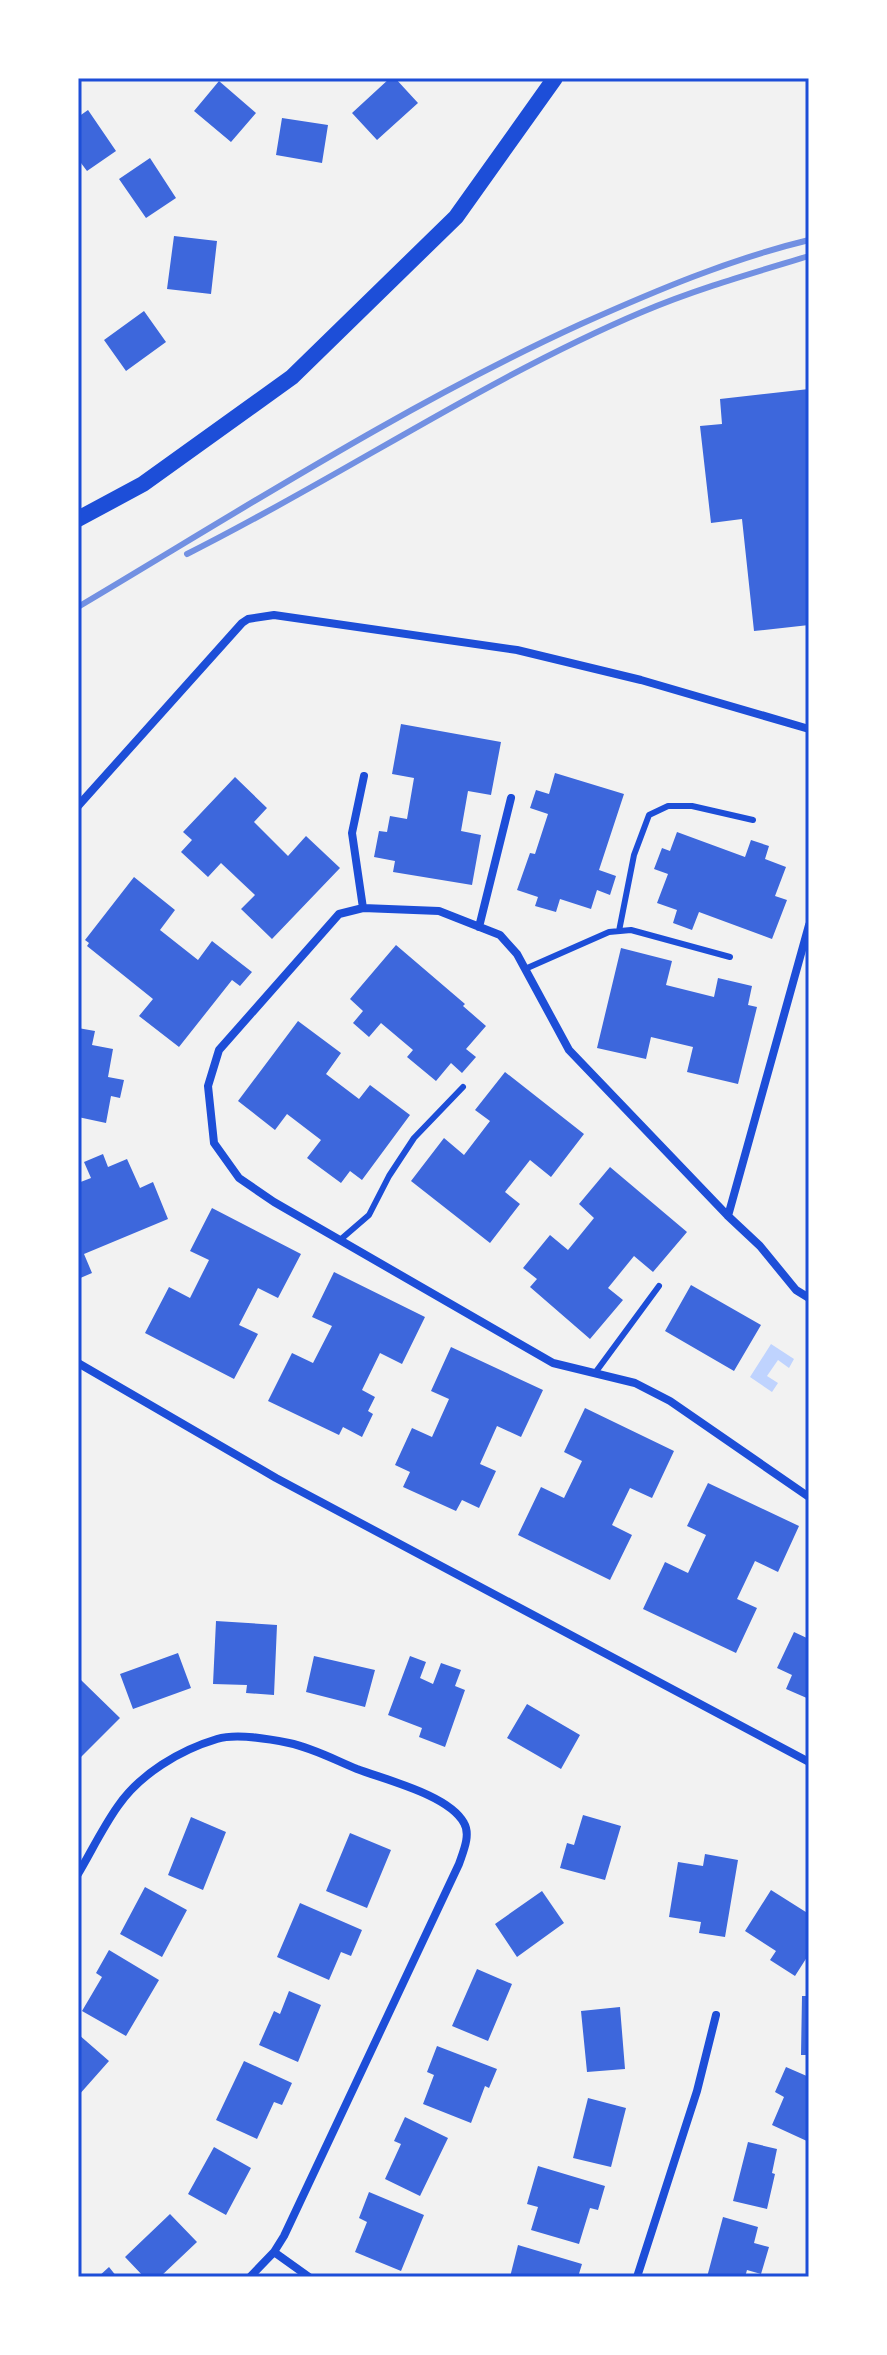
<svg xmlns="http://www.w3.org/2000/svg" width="887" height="2355" font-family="'Space Grotesk',sans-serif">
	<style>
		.water { fill: #bfd3fe }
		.building { fill: #3d67dc }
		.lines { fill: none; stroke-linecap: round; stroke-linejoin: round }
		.service { stroke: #1d4ed8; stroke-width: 6 }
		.minor { stroke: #1d4ed8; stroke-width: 8 }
		.secondary { stroke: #1d4ed8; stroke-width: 16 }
		.rail { stroke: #7290e2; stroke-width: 6 }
		.neatline { fill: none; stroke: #1d4ed8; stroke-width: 3 }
	</style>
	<rect width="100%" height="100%" fill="#f2f2f2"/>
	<!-- water -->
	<path class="water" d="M771,1344L794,1359L789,1368L778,1360L767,1376L778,1383L772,1392L750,1377Z"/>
	<!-- building -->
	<path class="building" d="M390,78H395L418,103L377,140L352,113Z
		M219,81L256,113L231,142L194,111Z
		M88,110L116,151L87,171L78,159V117Z
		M282,118L328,125L322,163L276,155Z
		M150,158L176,198L146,218L119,179Z
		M174,236L217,241L211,294L167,289Z
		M144,311L166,342L126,371L104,340Z
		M809,389V625L754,631L742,519L711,523L700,426L722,424L720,399Z
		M401,724L501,742L491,795L468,791L461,831L481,835L472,885L393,872L395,861L374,857L379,831L387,832L390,816L407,819L414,778L392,774Z
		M555,773L624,794L599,870L616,876L610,895L597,890L591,909L560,899L556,912L535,906L538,897L517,890L530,853L535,854L548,814L530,808L536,790L549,794Z
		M235,777L267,808L254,822L288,856L306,836L340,868L272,939L241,909L255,895L221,863L208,877L181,852L192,840L183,832Z
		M677,832L745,857L751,840L769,846L765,859L786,867L775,896L787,900L772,939L699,912L692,930L673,923L677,910L657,903L668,874L654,869L662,848L670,851Z
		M134,877L175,910L160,930L198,960L212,941L252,972L240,986L232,980L179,1047L139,1016L153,999L87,946L89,943L85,940Z
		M396,945L465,1004L463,1006L486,1026L466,1049L476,1057L462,1073L451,1063L436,1081L407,1057L413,1050L381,1023L369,1037L353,1023L363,1011L350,999Z
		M621,948L672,961L666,985L714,997L718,978L752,986L748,1005L757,1007L738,1084L687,1072L693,1047L651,1037L646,1059L597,1048Z
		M298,1021L341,1053L326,1074L359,1099L370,1085L410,1115L362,1180L350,1171L341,1183L307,1158L321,1140L287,1114L275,1130L238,1101Z
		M78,1028L95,1031L92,1045L113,1049L108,1077L124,1080L120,1098L111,1096L106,1123L78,1117Z
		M505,1072L584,1134L551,1177L530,1160L505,1192L520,1204L490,1243L411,1181L444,1138L464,1155L490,1121L475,1110Z
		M103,1154L108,1167L127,1159L140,1188L153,1182L168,1219L84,1254L92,1273L78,1279V1183L91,1178L84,1162Z
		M610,1167L687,1232L653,1272L634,1256L608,1288L623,1300L590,1339L530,1287L537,1279L523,1268L550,1235L568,1250L594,1218L579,1204Z
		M212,1208L301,1254L278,1298L258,1288L239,1325L258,1334L234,1379L145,1333L169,1287L190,1298L209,1260L190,1251Z
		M334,1272L425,1317L402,1364L380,1353L362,1390L375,1397L368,1411L373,1414L362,1437L343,1427L339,1435L268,1401L292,1353L313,1363L332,1326L312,1317Z
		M691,1285L761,1325L734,1371L665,1331Z
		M451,1347L543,1390L521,1437L497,1426L480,1464L496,1471L479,1508L462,1500L456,1511L403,1487L410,1472L395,1465L412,1428L432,1437L449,1399L431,1391Z
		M585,1408L674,1451L652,1498L630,1488L612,1525L632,1535L610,1580L518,1535L541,1487L564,1498L582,1461L564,1452Z
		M708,1483L799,1526L778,1572L755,1561L737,1599L757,1608L736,1653L643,1609L665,1562L688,1573L706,1535L687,1526Z
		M216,1621L277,1625L274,1695L246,1693L247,1685L213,1684Z
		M794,1632L809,1639V1699L786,1689L792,1675L777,1668Z
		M178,1653L191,1688L133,1709L120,1674Z
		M314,1656L375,1670L365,1707L306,1692Z
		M410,1656L426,1662L420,1678L433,1684L441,1663L461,1670L455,1686L465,1690L445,1747L419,1737L422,1728L388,1715Z
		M81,1680L120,1718L78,1760V1683Z
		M527,1704L580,1735L561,1769L507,1738Z
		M583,1815L621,1826L605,1880L560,1868L567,1843L574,1845Z
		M191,1817L226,1832L203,1890L168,1875Z
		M350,1833L391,1850L367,1908L326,1891Z
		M705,1854L738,1860L725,1937L699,1933L701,1922L669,1917L678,1862L703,1866Z
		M145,1887L187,1910L162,1957L120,1934Z
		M771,1890L809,1914V1954L795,1976L770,1960L776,1951L745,1931Z
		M542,1891L564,1923L517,1957L495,1924Z
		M300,1903L362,1930L351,1956L341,1952L329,1980L277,1957Z
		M109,1950L159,1980L126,2036L82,2011L102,1977L96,1973Z
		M477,1969L512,1984L488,2041L452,2026Z
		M289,1991L321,2005L298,2062L259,2045L274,2011L280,2014Z
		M802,1996H809V2055H801Z
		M620,2007L625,2069L587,2072L581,2011Z
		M78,2034L109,2061L78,2096Z
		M437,2046L497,2069L489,2088L485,2086L471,2123L423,2104L434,2075L427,2072Z
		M244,2061L292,2083L282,2105L274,2102L257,2139L216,2120Z
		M786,2067L809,2077V2142L772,2125L784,2097L775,2092Z
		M588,2098L626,2108L611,2167L573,2158Z
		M405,2117L448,2138L420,2196L385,2179L401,2144L394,2141Z
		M748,2142L777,2149L772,2173L775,2174L767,2209L733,2201Z
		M214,2147L251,2168L226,2215L188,2194Z
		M538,2166L605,2186L598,2210L590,2208L579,2244L531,2230L538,2207L527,2204Z
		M369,2192L424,2215L401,2271L355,2252L367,2222L359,2218Z
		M170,2214L197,2242L160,2277H144L125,2257Z
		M723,2217L758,2227L754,2243L769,2247L761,2274L747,2270L745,2277H707Z
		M518,2245L582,2264L578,2277H510Z
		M109,2267L117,2277H98Z"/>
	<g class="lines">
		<!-- service -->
		<path class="service" d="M619,931L634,855L649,815L668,806H692L753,820
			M525,969L609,932L631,930L730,957
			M340,1240L369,1215L389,1176L414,1138L463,1087
			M595,1373L659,1286"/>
		<!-- minor -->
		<path class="minor" d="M78,806L242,623L248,619L274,615L517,650L641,680L809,729
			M363,908L352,833L364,776
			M479,927L511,798
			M728,1216L809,925
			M809,1298L796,1290L760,1246L728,1216L569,1050L517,954L500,935L439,911L363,908L339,914L219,1050L208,1086L214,1143L239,1178L274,1202L553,1363L635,1383L670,1401L809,1497
			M78,1363L276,1478L809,1762
			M78,1874C91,1852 103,1827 118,1806C140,1774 180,1750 217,1739C237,1733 269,1739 289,1743C313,1748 335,1760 357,1769C386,1780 449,1795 464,1823C471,1835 463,1852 459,1864L284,2236L274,2252L250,2277
			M274,2252L309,2277
			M637,2277L697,2091L716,2015"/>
		<!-- secondary -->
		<path class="secondary" d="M78,519L143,484L292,377L456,217L555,78"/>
		<!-- rail -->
		<path class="rail" d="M187,554C341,477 484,379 642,312C696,289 753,273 809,256
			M78,607C243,509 406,404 581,324C655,291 730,259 809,240"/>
	</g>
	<!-- border -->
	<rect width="887" height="2355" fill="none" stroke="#ffffff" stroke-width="160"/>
	<rect x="80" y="80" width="727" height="2195" class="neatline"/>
</svg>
